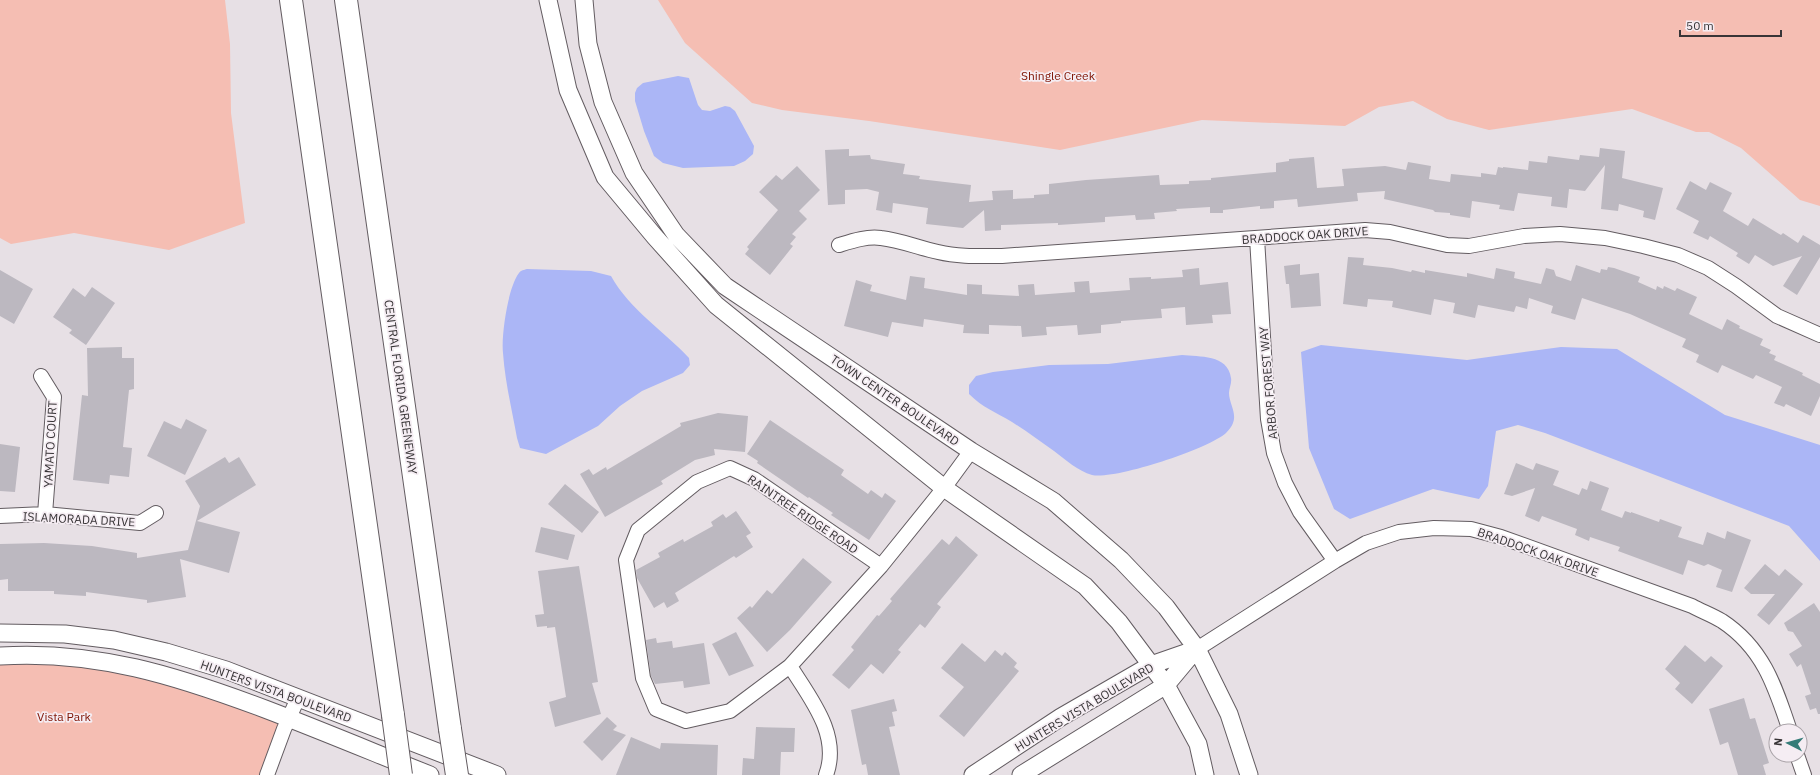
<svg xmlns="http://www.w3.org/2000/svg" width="1820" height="775" font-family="'IBM Plex Sans',sans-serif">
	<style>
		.green { fill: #f5beb3 }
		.water { fill: #abb6f6 }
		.building { fill: #bcb8c0 }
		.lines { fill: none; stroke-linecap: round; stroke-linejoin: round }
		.minor-casing { stroke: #635c61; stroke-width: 16 }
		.tertiary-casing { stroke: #635c61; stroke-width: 19 }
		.motorway-casing { stroke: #635c61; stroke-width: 24 }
		.minor { stroke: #fff; stroke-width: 14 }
		.tertiary { stroke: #fff; stroke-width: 17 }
		.motorway { stroke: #fff; stroke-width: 22 }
		.motorway-bridge-casing { stroke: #635c61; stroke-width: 24; stroke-linecap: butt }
		.motorway-bridge { stroke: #fff; stroke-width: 22 }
		.labels { text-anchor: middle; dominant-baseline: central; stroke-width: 3.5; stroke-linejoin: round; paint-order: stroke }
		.park-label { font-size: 12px; fill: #7f1303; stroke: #f5edf3 }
		.street-label { font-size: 12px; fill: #383537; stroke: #f5edf3 }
	</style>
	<rect width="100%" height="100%" fill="#e7e0e5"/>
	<!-- green -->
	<path class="green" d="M0,0H225L230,44L231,113L245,223L169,250L74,233L11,244L0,238Z
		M658,0H1820V206L1800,200L1741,148L1709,132H1696L1632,109L1489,130L1447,119L1413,101L1379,107L1345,126L1202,120L1060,150L869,121L782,110L752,103L685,43Z
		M61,655L289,718L267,775H0V656Z"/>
	<!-- water -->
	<path class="water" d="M678,76L689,78L698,105L702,110L710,111L725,106L730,107L735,111L754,146L753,154L745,161L734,166L683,168L663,163L654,156L644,131L635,101V93L637,88L643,83Z
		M527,269L591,271L611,276C630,310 663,330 689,358L690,365L683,373L642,391L620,406L598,426L546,454L520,448L517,438C512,410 505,382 503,353C501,336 508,287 519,273C521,270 524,270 527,269Z
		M1321,345L1467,360L1561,347L1617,349L1725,415L1820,445V561L1789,526L1545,433L1518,425L1496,431L1488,486L1479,499L1433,489L1350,519L1334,509L1309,448L1301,352Z
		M1182,355C1199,357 1228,354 1231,378C1232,383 1229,388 1229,393C1229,403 1237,413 1233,423C1232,426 1229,430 1226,433C1208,449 1115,480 1092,475C1078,471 1066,460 1054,451C1040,441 1026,431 1012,422C996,412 983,408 969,394V385L976,376L993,372L1049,365L1108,364Z"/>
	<!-- building -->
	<path class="building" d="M1600,148L1625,151L1622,178L1663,188L1655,220L1643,217L1644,211L1619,204L1618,211L1601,209L1605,165L1585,191L1569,189L1567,208L1551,206L1552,197L1518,193L1514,211L1499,209L1500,205L1472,201L1470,218L1450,215V213L1435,212L1433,210L1384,199L1385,191L1357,193L1358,201L1298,207L1297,199L1274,201V208L1260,209V206L1223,210V213H1210V207L1176,209L1177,211L1154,213L1155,219L1136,220L1135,215L1105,217V222L1058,225V223L1001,225V230L985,231L984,210L963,228L926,224L928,208L893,203L892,213L876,210L879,192L867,189L845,190V204L828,205L825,150L849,149V156L870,155L871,159L905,164L903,174L920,176L919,179L971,185L969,202L993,200L992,191L1013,190V199L1034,198V195L1049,194V184L1086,180L1159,175L1160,185L1189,184V181L1211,180V178L1276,172V163L1289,161V159L1314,157L1317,188L1344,186L1342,169L1385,166L1406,170L1408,162L1431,166L1429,179L1450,182L1451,174L1481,177V173L1496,175L1498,167L1503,168V167L1528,170L1529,161L1547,163L1548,156L1579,160L1580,155L1599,157Z
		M797,166L820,190L799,211L807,219L792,234L796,237L790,244L793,246L770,275L745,254L749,249L747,247L778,210L759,192L776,175L782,180Z
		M1690,181L1706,190L1710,182L1732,193L1723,211L1748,226L1753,218L1781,235L1783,233L1798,243L1803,235L1820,245V257L1797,295L1783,286L1802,256L1773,266L1755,255L1749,264L1736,256L1738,253L1710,236L1708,240L1693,233L1699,221L1676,209Z
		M1348,257L1364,258L1363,265L1392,268L1411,272L1412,270L1425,273V270L1467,277V273L1494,279L1496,268L1515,272L1514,278L1541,284L1546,268L1554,270L1556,276L1571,281L1576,265L1600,273L1601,269L1607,270L1608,267L1614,268L1640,277L1638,282L1656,290L1657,286L1663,289L1664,286L1675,291L1677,288L1697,297L1689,314L1722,330L1727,319L1740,326L1739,328L1763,339L1760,345L1771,350L1769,353L1776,356L1774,360L1803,373L1802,375L1820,384V396L1811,416L1786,404L1784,407L1774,403L1782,387L1756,375L1753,379L1722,365L1718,373L1696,362L1699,355L1682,347L1686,339L1630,314L1582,298L1575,320L1551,313L1553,306L1529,298L1527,309L1516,306L1514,312L1478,305L1475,318L1453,313L1455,303L1434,299L1431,315L1392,307L1393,301L1368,299L1367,307L1343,304Z
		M1300,264V275L1319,273L1321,306L1291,308L1289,284H1286L1284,266Z
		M1199,268L1200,285L1228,282L1231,314L1212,315L1213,323L1186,325L1185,307L1161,309L1162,318L1121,321V323L1101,325V333L1078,335L1077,325L1046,327L1047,335L1022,337L1021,326L989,325V334L963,333L964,325L924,319L923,327L892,322L888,337L844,326L856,280L872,285L870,291L906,300L910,276L925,278L924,288L967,295V284L982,285V294L1019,296L1018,285L1034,284L1035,295L1075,292L1074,282L1089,281L1090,293L1130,290L1129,278L1151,277V279L1183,277L1182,270Z
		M0,270L33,289L14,324L0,316Z
		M92,287L115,303L86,345L69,333L72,330L53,317L73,288L85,297Z
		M122,347V358H134V389L129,390L123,447L132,448L129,477L110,475L109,484L73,480L82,395L88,396L87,348Z
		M718,413L748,416L745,452L714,449L715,455L695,460L661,481L663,484L605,517L580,474L589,469L593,475L606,467L607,470L681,426L680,423Z
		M186,419L207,430L185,475L147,456L164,421L181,429Z
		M770,420L844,470L841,475L868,494L871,490L882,498L885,493L896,501L869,540L831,515L833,513L809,497L808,498L757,463L758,461L747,454Z
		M0,444L20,447L15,492L0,491Z
		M225,457L229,463L239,457L256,485L197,521L240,532L229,573L180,559L186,597L147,603V600L86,592V596L54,594V591H8V579L0,580V544L44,543L92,546L137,553V558L188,550L200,506L185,481Z
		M1516,463L1533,470L1536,463L1559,471L1553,485L1579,495L1582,488L1587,490L1590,481L1609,488L1601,510L1622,518L1625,511L1631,513V512L1659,522L1660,519L1682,527L1678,537L1703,545L1707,532L1725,539L1727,531L1751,540L1732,592L1716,587L1722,570L1708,564L1704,566L1688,560L1683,575L1618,551L1620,547L1590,537L1589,541L1575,535L1577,529L1542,516L1539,522L1525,516L1535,488L1512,496L1504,494Z
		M565,484L599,512L582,533L548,504Z
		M736,511L751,533L746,536L753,547L736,558L734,556L675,593L679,601L667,608L664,602L654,608L637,578L636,570L660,557L658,553L683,539L684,542L713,526L711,522L723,514L726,518Z
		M541,527L575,535L568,560L535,552Z
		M956,536L978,555L937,604L941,607L925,628L920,624L898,650L901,652L883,674L871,664L849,689L832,675L854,650L851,647L877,615L879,616L892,601L890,599L942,539L949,545Z
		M803,558L832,582L790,630L767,652L737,618L750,606L752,608L767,590L772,594Z
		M1765,564L1779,576L1785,569L1803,584L1769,625L1757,615L1775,594H1751L1744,588Z
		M579,566L598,682L592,683L601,714L555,727L549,702L566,697L555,627L547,628V626L537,627L535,615L544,614L538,571Z
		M1814,603L1820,612V714H1818L1816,708L1810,710L1805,696L1811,694L1801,664L1797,667L1789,654L1802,646L1793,632L1788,631L1784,623Z
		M736,632L754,666L729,676L712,644Z
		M656,638L657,643L672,641L673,648L704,643L710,684L684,688L683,681L655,684L651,676L646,640Z
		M962,643L985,662L995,650L1002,656L1005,652L1017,663L1014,667L1019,671L964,737L939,716L964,687L941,668Z
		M1685,645L1705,662L1711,656L1723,666L1692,704L1675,689L1680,683L1665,669Z
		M1744,698L1750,719L1755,718L1769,763L1763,765L1766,775H1738L1728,742L1720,745L1709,709Z
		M894,699L897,711L892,712L895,726L889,727L900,775H868L866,764L862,765L851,710Z
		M607,717L617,726L613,730L626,735L602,761L583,742Z
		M756,727L795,728L794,752H781L780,775H742L743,758L754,759Z
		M631,737L660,749L661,743L718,745L717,775H616Z"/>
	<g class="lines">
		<defs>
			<path id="minor" d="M1257,238L1268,419L1274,453L1285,483L1300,512L1335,561
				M839,245C852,241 867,236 881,238C900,240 919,248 938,252C959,257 980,256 1002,256L1365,230L1390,232L1447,245L1469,246L1524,236L1560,234L1605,238L1643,246L1678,255L1708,268L1736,286L1777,316L1820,335
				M41,376L54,397L45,514
				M0,516L45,514L140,523L156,513
				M881,566L754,479L730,468L697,482L638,530L626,560L643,678L656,709L686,721L730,711L790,666L881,566L944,488L971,451
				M1197,649L1335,561L1366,543L1399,532L1434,528L1471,529L1501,537L1692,606C1701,611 1712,615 1722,621C1763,648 1775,686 1790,731
				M790,666C810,698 841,735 826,775
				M1797,755L1804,775
				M267,775L284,729L298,698"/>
			<path id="tertiary" d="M548,0L568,90L605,177L655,237L716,305L944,488L1085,586L1119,622L1166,685L1198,744L1205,775
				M584,0L588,44L603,102L634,173L676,235L725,286L971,451L1053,501L1121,560L1166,607L1197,649L1229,714L1249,775
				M0,633L65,634L114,640L166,652L226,670L497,775
				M0,656C96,650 177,676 265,709C320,730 375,753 430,775
				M973,775L1061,717L1151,665L1197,649
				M1021,775L1166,685L1196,649"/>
			<path id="motorway" d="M291,0L393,715
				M346,0L450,729"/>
		</defs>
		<!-- minor casing -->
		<use href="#minor" class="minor-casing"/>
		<!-- tertiary casing -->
		<use href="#tertiary" class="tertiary-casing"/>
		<!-- motorway casing -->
		<use href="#motorway" class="motorway-casing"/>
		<!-- minor -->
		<use href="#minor" class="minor"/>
		<!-- tertiary -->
		<use href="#tertiary" class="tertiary"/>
		<!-- motorway -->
		<use href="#motorway" class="motorway"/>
		<defs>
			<path id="motorway-bridge" d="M393,715L401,775
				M450,729L457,775"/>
		</defs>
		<!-- motorway-bridge casing -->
		<use href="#motorway-bridge" class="motorway-bridge-casing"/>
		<!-- motorway-bridge -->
		<use href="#motorway-bridge" class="motorway-bridge"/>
	</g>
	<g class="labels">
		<!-- park labels -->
		<g class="park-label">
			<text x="1058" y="75">Shingle Creek</text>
			<text x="64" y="716">Vista Park</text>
		</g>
		<!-- street labels -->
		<g class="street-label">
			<text transform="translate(1305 235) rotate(-4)">BRADDOCK OAK DRIVE</text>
			<text transform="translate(1268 383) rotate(-95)">ARBOR FOREST WAY</text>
			<text transform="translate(401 387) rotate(82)">CENTRAL FLORIDA GREENEWAY</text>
			<text transform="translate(895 400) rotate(34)">TOWN CENTER BOULEVARD</text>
			<text transform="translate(50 444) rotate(-87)">YAMATO COURT</text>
			<text transform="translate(803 514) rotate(34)">RAINTREE RIDGE ROAD</text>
			<text transform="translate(79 519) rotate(3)">ISLAMORADA DRIVE</text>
			<text transform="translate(1538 552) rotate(19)">BRADDOCK OAK DRIVE</text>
			<text transform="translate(276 691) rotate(20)">HUNTERS VISTA BOULEVARD</text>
			<text transform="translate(1084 707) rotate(-31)">HUNTERS VISTA BOULEVARD</text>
		</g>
	</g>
	<!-- north arrow -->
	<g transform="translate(1788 743) rotate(276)"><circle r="19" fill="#f5edf3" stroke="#a9a3a8"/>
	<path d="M0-3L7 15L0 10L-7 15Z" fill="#347c78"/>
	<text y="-6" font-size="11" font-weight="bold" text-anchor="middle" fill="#383537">N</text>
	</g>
	<!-- scale -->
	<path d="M1680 30v6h101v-6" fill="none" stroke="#383537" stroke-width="2"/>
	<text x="1686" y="30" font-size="12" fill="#383537" stroke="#f5edf3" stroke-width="3" paint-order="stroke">50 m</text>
</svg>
